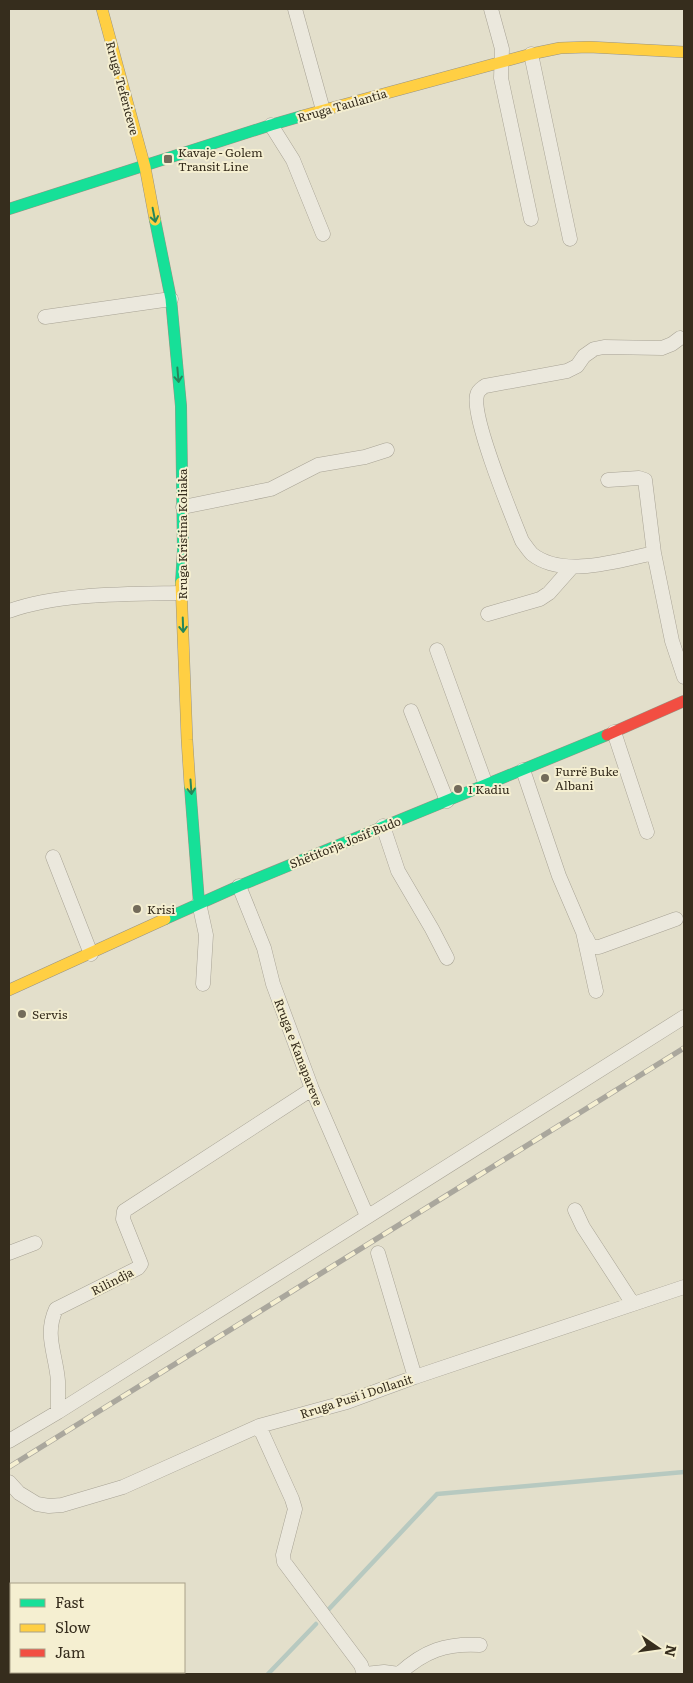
<svg xmlns="http://www.w3.org/2000/svg" width="693" height="1683" font-family="Literata,serif">
	<style>
		.lines { fill: none; stroke-linecap: round; stroke-linejoin: round }
		.stream { stroke: #b7c9c0; stroke-width: 4.5 }
		.street-casing { stroke: #a8a395; stroke-width: 15 }
		.fast-casing { stroke: #989384; stroke-width: 12 }
		.slow-casing { stroke: #989384; stroke-width: 12 }
		.jam-casing { stroke: #989384; stroke-width: 12 }
		.street { stroke: #ebe8dd; stroke-width: 14 }
		.fast { stroke: #16e098; stroke-width: 11 }
		.slow { stroke: #ffcf43; stroke-width: 11 }
		.jam { stroke: #f24e42; stroke-width: 11 }
		.rail-casing { stroke: #aaa79d; stroke-width: 5.5 }
		.rail { stroke: #f5efd1; stroke-width: 4; stroke-dasharray: 11; stroke-linecap: butt }
		.oneway { stroke: #26865a }
		.poi-dot { fill: #736b5a; stroke: #f5efd1; stroke-width: 2 }
		.labels { text-anchor: middle; dominant-baseline: central; stroke-width: 4; stroke-linejoin: round; paint-order: stroke }
		.street-label { font-size: 12px; fill: #362d1d; stroke: #f5efd1 }
		.poi-label { font-size: 12px; fill: #362d1d; stroke: #f5efd1; text-anchor: start }
	</style>
	<rect width="100%" height="100%" fill="#e3dfcb"/>
	<g class="lines">
		<!-- stream -->
		<path class="stream" d="M329,1609L437,1494L684,1472
			M268,1674L316,1624"/>
		<defs>
			<path id="street" d="M295,9L323,110
				M491,9L502,49L501,78L531,219
				M531,54L570,239
				M271,125L293,160L323,234
				M45,317L171,299
				M608,480L639,478L645,480L654,553L672,641L684,677
				M183,507L271,489L318,465L365,457L387,450
				M654,553C620,560 563,579 532,554C529,551 525,545 522,541C512,516 471,417 477,395C478,390 481,389 485,386L567,371L577,366L584,356L594,349L604,347L662,348L672,344L680,338
				M9,611C58,593 129,594 181,593
				M488,614L540,599L549,593L572,567
				M437,650L486,785
				M411,711L447,801
				M614,732L647,832
				M523,770L559,876L583,932L596,991
				M383,826L398,871L432,929L447,958
				M53,857L91,954
				M239,886L264,948L273,984L312,1089L367,1216
				M199,903L206,935L203,984
				M586,937L591,947H599L676,919
				M575,1210L583,1227L633,1304
				M9,1253L35,1243
				M378,1253L415,1377
				M58,1412C58,1402 58,1391 58,1381C56,1354 44,1335 56,1309L138,1268L141,1264L123,1219L124,1211L312,1089
				M259,1426L292,1499L295,1509L283,1555L284,1562L361,1665L364,1674
				M9,1441L58,1412L684,1017
				M9,1482L19,1493L37,1504L49,1506L62,1505L123,1487L259,1426L347,1402L415,1377L684,1287
				M365,1674L384,1672L399,1674C424,1651 446,1643 480,1645"/>
			<path id="fast" d="M9,209L271,125L302,116
				M155,220L171,299L181,406L183,550L181,583
				M190,786L199,903
				M165,919L239,886L607,735"/>
			<path id="slow" d="M102,9L145,167L155,220
				M302,116L531,54L560,48L589,47L684,52
				M181,583L187,740L190,786
				M9,990L165,919"/>
			<path id="jam" d="M607,735L684,701"/>
		</defs>
		<!-- street casing -->
		<use href="#street" class="street-casing"/>
		<!-- fast casing -->
		<use href="#fast" class="fast-casing"/>
		<!-- slow casing -->
		<use href="#slow" class="slow-casing"/>
		<!-- jam casing -->
		<use href="#jam" class="jam-casing"/>
		<!-- street -->
		<use href="#street" class="street"/>
		<!-- fast -->
		<use href="#fast" class="fast"/>
		<!-- slow -->
		<use href="#slow" class="slow"/>
		<!-- jam -->
		<use href="#jam" class="jam"/>
		<defs>
			<path id="rail" d="M9,1467L684,1048"/>
		</defs>
		<!-- rail casing -->
		<use href="#rail" class="rail-casing"/>
		<!-- rail -->
		<use href="#rail" class="rail"/>
	</g>
	<!-- one-way arrows -->
	<defs><path id="oneway-shaft" d="M-6 0H5M1.5-3L5.5 0L1.5 3" fill="none" stroke-width="1.6" stroke-linecap="round" stroke-linejoin="round" transform="scale(1.25)"/></defs>
	<g class="oneway">
		<use href="#oneway-shaft" transform="translate(154 215) rotate(79)"/>
		<use href="#oneway-shaft" transform="translate(178 375) rotate(85)"/>
		<use href="#oneway-shaft" transform="translate(183 625) rotate(88)"/>
		<use href="#oneway-shaft" transform="translate(191 787) rotate(86)"/>
	</g>
	<!-- markers -->
	<g class="poi-dot">
		<rect x="163" y="154" width="10" height="10" rx="2.5"/>
		<circle cx="545" cy="778" r="5"/>
		<circle cx="458" cy="789" r="5"/>
		<circle cx="137" cy="909" r="5"/>
		<circle cx="22" cy="1014" r="5"/>
	</g>
	<g class="labels">
		<!-- street labels -->
		<g class="street-label">
			<text transform="translate(123 88) rotate(75)">Rruga Tefericeve</text>
			<text transform="translate(342 105) rotate(-16)">Rruga Taulantia</text>
			<text transform="translate(182 534) rotate(-90)">Rruga Kristina Koliaka</text>
			<text transform="translate(345 842) rotate(-22)">Shëtitorja Josif Budo</text>
			<text transform="translate(299 1052) rotate(69)">Rruga e Kanapareve</text>
			<text transform="translate(112 1281) rotate(-27)">Rilindja</text>
			<text transform="translate(356 1396) rotate(-18)">Rruga Pusi i Dollanit</text>
		</g>
		<!-- poi labels -->
		<g class="poi-label">
			<text x="178" y="152">Kavaje - Golem<tspan x="178" dy="14">Transit Line</tspan></text>
			<text x="555" y="771">Furrë Buke<tspan x="555" dy="14">Albani</tspan></text>
			<text x="468" y="789">I Kadiu</text>
			<text x="147" y="909">Krisi</text>
			<text x="32" y="1014">Servis</text>
		</g>
	</g>
	<!-- border -->
	<rect width="693" height="1683" fill="none" stroke="#362d1d" stroke-width="20"/>
	<!-- legend -->
	<rect x="10" y="1583" width="175" height="90" fill="#f5efd1" stroke="#a9a189"/>
	<rect x="20" y="1599" width="25" height="8" fill="#16e098" stroke="#a9a189"/>
	<text x="55" y="1608" font-size="15" fill="#362d1d">Fast</text>
	<rect x="20" y="1624" width="25" height="8" fill="#ffcf43" stroke="#a9a189"/>
	<text x="55" y="1633" font-size="15" fill="#362d1d">Slow</text>
	<rect x="20" y="1649" width="25" height="8" fill="#f24e42" stroke="#a9a189"/>
	<text x="55" y="1658" font-size="15" fill="#362d1d">Jam</text>
	<!-- north arrow -->
	<g transform="translate(658 1648) rotate(103)" stroke="#f5efd1" stroke-width="4" paint-order="stroke">
	<path d="M0-4L9 19L0 12L-9 19Z" fill="#362d1d"/>
	<text y="-8" font-size="14" font-weight="bold" text-anchor="middle" fill="#362d1d">N</text>
	</g>
</svg>
